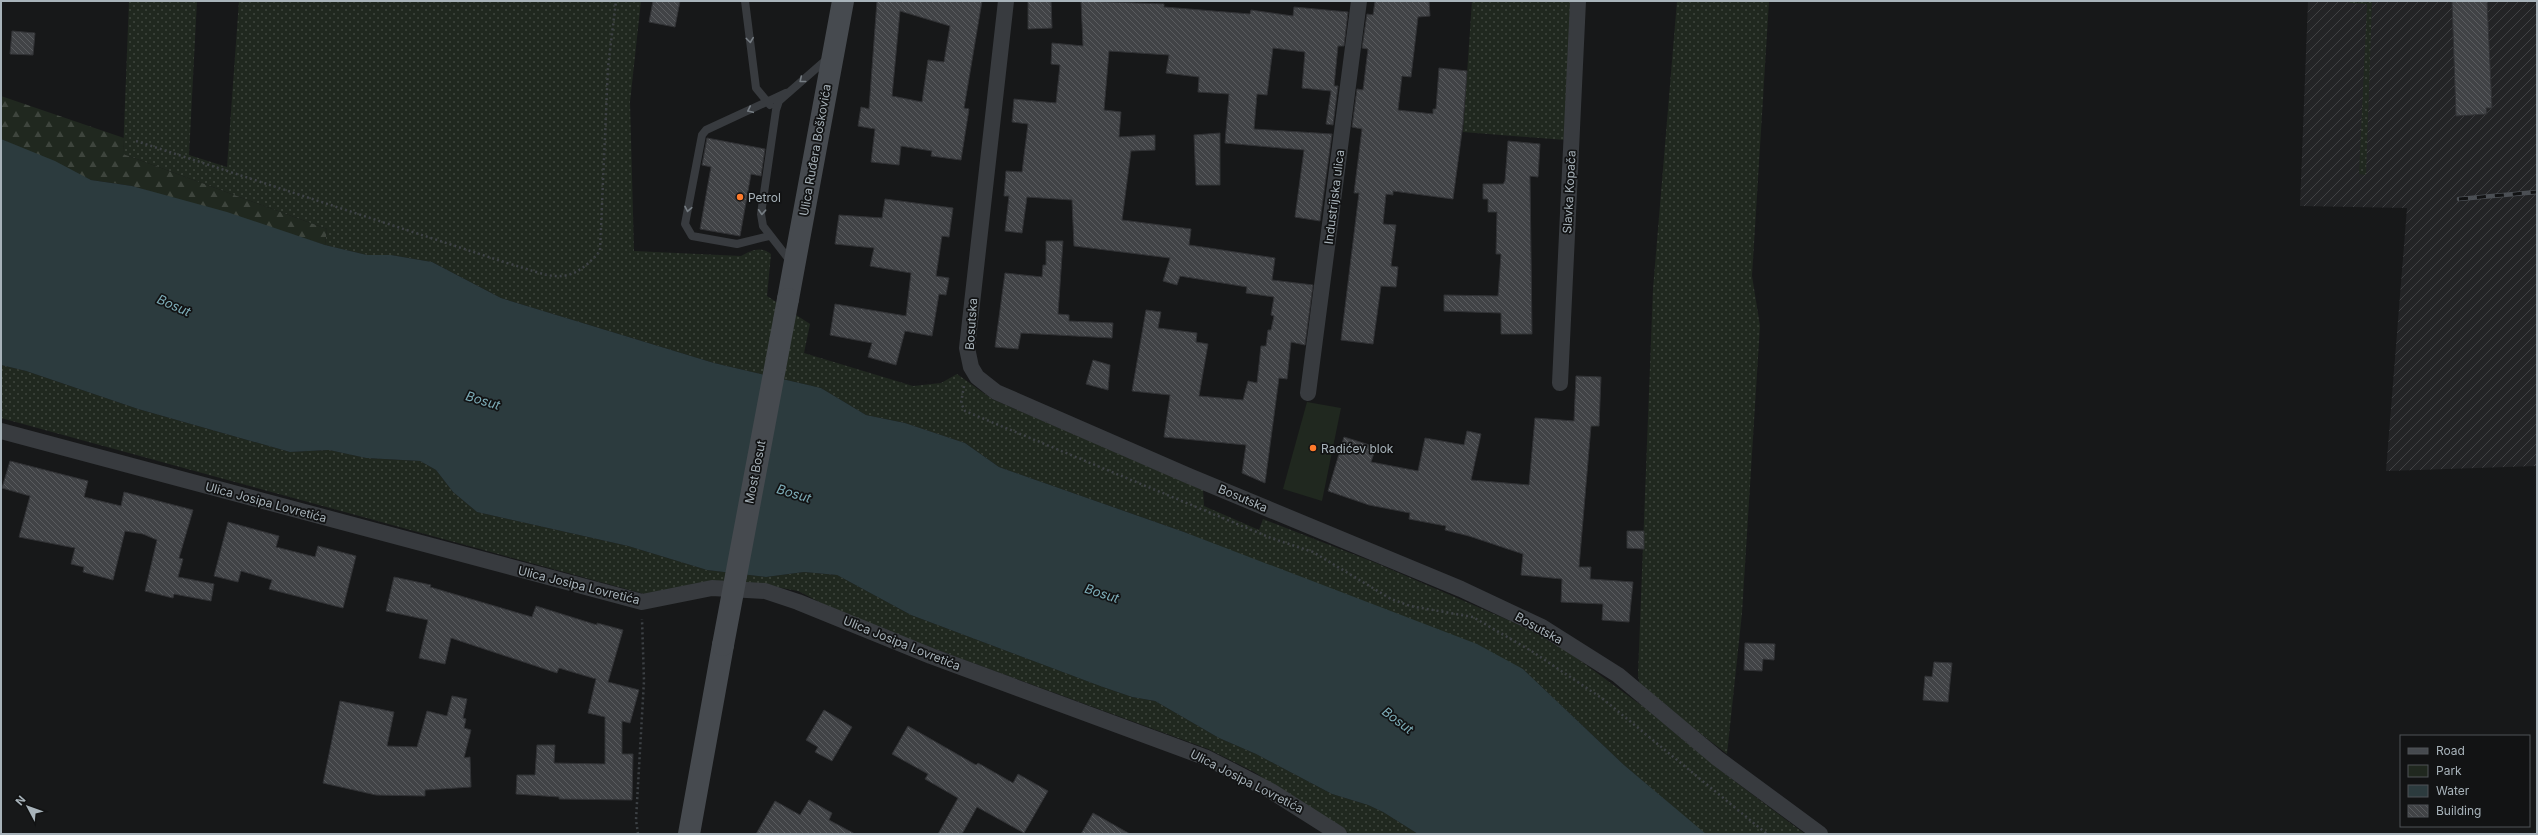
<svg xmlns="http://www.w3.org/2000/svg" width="2538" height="835" font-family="Inter,sans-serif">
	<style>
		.industrial { fill: url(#industrial-furrows) }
		.green { fill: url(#green-dots) }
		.forest { fill: url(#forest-firs) }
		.pitch { fill: #20281f }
		.water { fill: #2c3b3e }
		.building { fill: url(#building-back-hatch); stroke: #313235; fill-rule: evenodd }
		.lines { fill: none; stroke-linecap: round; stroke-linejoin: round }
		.path { stroke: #3e4246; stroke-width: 2.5; stroke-dasharray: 2 3; stroke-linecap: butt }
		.service { stroke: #383b3f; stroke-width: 8 }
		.minor { stroke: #383b3f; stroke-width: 16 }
		.secondary { stroke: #464a4f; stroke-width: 22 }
		.rail-casing { stroke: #4b4f54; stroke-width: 4.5 }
		.rail { stroke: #121314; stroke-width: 3; stroke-dasharray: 9; stroke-linecap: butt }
		.secondary-bridge { stroke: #464a4f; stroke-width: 22 }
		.oneway { stroke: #767d83 }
		.poi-dot { fill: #fe7b2b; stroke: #121314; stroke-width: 1.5 }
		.labels { text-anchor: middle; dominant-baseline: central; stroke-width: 3.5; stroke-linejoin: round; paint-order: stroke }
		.street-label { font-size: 12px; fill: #a8b3ba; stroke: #121314 }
		.poi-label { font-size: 12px; fill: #a8b3ba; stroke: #121314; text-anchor: start }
		.water-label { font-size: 13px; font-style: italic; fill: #7dacb7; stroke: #121314 }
	</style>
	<defs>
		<pattern id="industrial-furrows" width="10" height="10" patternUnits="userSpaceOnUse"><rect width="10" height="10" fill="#232426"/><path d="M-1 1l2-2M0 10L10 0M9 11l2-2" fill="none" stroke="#404143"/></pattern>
		<pattern id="green-dots" width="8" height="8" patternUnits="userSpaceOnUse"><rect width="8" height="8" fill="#20281f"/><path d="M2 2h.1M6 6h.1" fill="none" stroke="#3e453d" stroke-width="1.8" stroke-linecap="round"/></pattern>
		<pattern id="forest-firs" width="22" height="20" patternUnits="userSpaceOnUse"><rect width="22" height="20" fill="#20281f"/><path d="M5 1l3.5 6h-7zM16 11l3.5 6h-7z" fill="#3e453d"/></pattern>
		<pattern id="building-back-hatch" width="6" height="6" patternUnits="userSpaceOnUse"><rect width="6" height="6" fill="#414346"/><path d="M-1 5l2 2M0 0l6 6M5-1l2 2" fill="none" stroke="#5a5c5f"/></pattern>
	</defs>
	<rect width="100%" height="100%" fill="#171819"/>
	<!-- industrial -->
	<path class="industrial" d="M2308,1H2537V466L2386,471L2407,208L2300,206Z"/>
	<!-- green -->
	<path class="green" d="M129,1H197L189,155L227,167L239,1H641L630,102L634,251L741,256C752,250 761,246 771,254L767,296L810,324L804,353L913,386L941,383L957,374L992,399L1203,490L1204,506L1259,530L1263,519L1376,563L1538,633L1567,651L1645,708L1729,777L1805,834H1705L1624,765L1523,669L1184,532L999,467L965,443L905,423L866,415L821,388L714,363L501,298L432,262L391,255H367L325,245L327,229L123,154Z
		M1472,1H1572L1565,140L1463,132Z
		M1677,1H1769L1752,276L1760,326L1742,613L1727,754L1640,687L1638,675L1653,289Z
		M2350,1H2372L2366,175L2359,174L2367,4L2350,3Z
		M1,365L26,371L138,409L290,452L329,450L366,458L420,461L436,470L453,492L477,512L628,546L707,570L766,577L804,572L837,575L911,615L1100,686L1132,697L1155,701L1219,738L1256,754L1332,794L1368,805L1383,812L1418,834H1350L1254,772L1208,749L935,649L833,609L798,591L766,585L648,595L1,418Z"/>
	<!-- forest -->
	<path class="forest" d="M1,96L124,138L123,154L327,229L325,245L132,186L91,180L1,139Z"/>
	<!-- pitch -->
	<path class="pitch" d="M1307,402L1341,408L1322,501L1283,489Z"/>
	<!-- water -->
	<path class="water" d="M1,139L55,161L91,180L132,186L227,212L325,245L367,255H391L432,262L501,298L714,363L821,388L866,415L905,423L965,443L999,467L1184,532L1477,644L1523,669L1624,765L1706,834H1418L1383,812L1368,805L1332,794L1256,754L1219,738L1155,701L1132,697L1100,686L911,615L837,575L804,572L766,577L707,570L628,546L477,512L453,492L436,470L420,461L366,458L329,450L290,452L138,409L26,371L1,365Z"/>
	<!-- building -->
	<path class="building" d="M653,1H680L675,27L649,22Z
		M877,1H982L964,108L969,109L961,160L931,156L932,151L901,146L899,165L871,162L875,129L858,126L861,107L869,109ZM900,11L950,26L944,62L928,60L922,102L892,96Z
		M1028,1H1051L1052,28L1028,29Z
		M1081,1L1164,4V7L1250,14L1251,10L1293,16L1294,7L1348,12L1344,46H1338L1334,86H1338L1333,125L1326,124L1331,91L1302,88L1305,52L1273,48L1267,95L1257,94L1254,129L1332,134L1320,221L1295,217L1304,150L1225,143L1229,94L1198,92L1199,77L1166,73L1169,55L1109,51L1104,110L1121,112L1119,137L1155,135V150L1131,151L1122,220L1191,229L1189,245L1275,258L1272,280L1313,285L1305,345L1291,342L1287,379L1279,378L1265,483L1242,473L1246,445L1164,437L1170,395L1132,391L1146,310L1161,312L1158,328L1197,333L1196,342L1208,344L1199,396L1243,400L1248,381L1257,383L1261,346H1266L1268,330H1271L1274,316L1271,315L1274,297L1246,293L1247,287L1180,276L1177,285L1163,281L1170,258L1074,246L1072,200L1027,197L1022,233L1005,231L1009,196H1004L1006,171L1022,172L1028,124L1012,122L1014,99L1056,103L1060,65L1051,64L1052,43L1083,46Z
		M1375,1H1429L1430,16L1418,17L1411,77L1402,76L1398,110L1433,114V109H1436L1439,68L1467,71L1463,124L1453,199L1393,191V195L1386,194L1383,224L1396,225L1391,266L1398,267L1396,287L1381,286L1373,344L1341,340L1359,193H1354L1362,129L1352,127L1357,89L1363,90L1368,49L1362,48L1367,14L1373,15Z
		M2452,1H2487L2492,108H2486L2487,114L2456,116Z
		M12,31L35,33L33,55L10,54Z
		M1220,133V185H1196L1194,135Z
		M707,138L765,149L761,176L751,174L740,236L700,229L711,167L702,165Z
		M1508,141L1540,144L1538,177L1530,176L1532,334H1501V313L1444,311V295L1498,296L1501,254H1496L1497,212H1488V199H1483V184H1503L1505,181Z
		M885,199L953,208L949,237L942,236L936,276L949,278L946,295L939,294L932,336L905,331L896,365L868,357L872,343L830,335L835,304L906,316L911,273L870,266L874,248L835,244L839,215L882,218Z
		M1046,241H1063L1058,314L1069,315V321L1113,323L1112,338L1021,333L1018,349L995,347L1005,273L1042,277L1043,265H1046Z
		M1093,360L1110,365L1108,390L1086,384Z
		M1576,376L1601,377L1599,426H1591L1579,567H1591L1590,579L1633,582L1629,622L1602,620L1603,604L1561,602L1562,579L1521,575L1523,554L1469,536L1445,530L1446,526L1409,519L1410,513L1369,505L1328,491L1344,437L1376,447L1371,462L1418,471L1425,438L1464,445L1467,431L1481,434L1471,480L1529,485L1535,418L1574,421Z
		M10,461L88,481L84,497L121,506L124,492L193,510L179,558L183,559L178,577L214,584L211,601L174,594L173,598L145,591L157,540L143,534L125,531L113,580L83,572L84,567L71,564L75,548L19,537L30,496L2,488Z
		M228,522L279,536L276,547L315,557L318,546L356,556L343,608L269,589L272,580L241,571L238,582L214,576Z
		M1627,531H1644V549L1627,548Z
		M394,577L431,585L430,587L532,617L536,606L597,625V623L623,630L608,682L639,690L630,723L622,721V754H633L632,800L559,799V797L516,794L517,775H535L537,745H555L554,763L605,764V717L588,713L596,679L559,668L557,673L451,638L445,664L419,658L428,620L386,611Z
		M1745,643L1775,644L1774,660L1763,659L1762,671L1744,670Z
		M1934,662L1952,663L1948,702L1923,700L1925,676L1932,677Z
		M452,696L467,699L463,718L466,719L464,728L471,730L464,758L470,757L471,787L425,790V796L376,795L323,783L340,701L394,712L387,746L417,747L427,711L447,716Z
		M824,710L852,727L832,761L815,752L818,747L806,740Z
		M908,726L976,765L978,763L1013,783L1018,774L1048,791L1024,833L977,807L962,834H938L958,798L925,779L928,774L892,754Z
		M809,800L832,813L829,820L855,834H756L775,801L800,815Z
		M1093,813L1130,834H1081Z"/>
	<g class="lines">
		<!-- path -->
		<path class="path" d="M136,141L507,263C550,275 567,290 600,251L608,67L616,1
			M964,386L961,403L965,411L1271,538L1313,552L1391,599L1410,606L1473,617L1533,652L1603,699L1767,834
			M638,834L636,820L644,681L642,619"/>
		<!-- service -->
		<path class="service" d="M745,1L756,88L770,105
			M769,236L737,244L692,236L685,224L702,135L706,130L786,93
			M791,262L763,226L761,214L776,110L779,101L827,59"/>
		<!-- minor -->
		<path class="minor" d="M1006,1L967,348L971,367L977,377L996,392L1189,476L1461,589L1542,627L1618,675L1717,758L1820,834
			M1560,383L1578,1
			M1308,393L1359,1
			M1,431L642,602L712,588L765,591L798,602L931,656L1207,758L1271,791L1339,834"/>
		<!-- secondary -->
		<path class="secondary" d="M788,299L843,1
			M689,834L723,645"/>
		<defs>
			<path id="rail" d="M2459,199L2537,192"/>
		</defs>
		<!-- rail casing -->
		<use href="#rail" class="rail-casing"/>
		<!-- rail -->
		<use href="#rail" class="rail"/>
		<!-- secondary-bridge -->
		<path class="secondary-bridge" d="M723,645L788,299"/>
	</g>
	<!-- one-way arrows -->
	<defs><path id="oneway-chevron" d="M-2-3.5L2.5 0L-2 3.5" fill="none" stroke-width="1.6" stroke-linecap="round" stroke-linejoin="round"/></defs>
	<g class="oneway">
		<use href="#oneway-chevron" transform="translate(750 40) rotate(83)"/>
		<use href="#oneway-chevron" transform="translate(802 80) rotate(141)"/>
		<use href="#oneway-chevron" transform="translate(750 110) rotate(155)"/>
		<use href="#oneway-chevron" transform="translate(688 209) rotate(101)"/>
		<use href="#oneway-chevron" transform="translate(762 212) rotate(93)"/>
	</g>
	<!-- markers -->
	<g class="poi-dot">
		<circle cx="740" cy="197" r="4"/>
		<circle cx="1313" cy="448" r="4"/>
	</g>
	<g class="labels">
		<!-- street labels -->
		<g class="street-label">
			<text transform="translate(815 150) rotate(-80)">Ulica Ruđera Boškovića</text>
			<text transform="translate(1569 192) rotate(-87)">Slavka Kopača</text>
			<text transform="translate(1334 197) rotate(-83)">Industrijska ulica</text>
			<text transform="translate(971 324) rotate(-86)">Bosutska</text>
			<text transform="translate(755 472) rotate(-79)">Most Bosut</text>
			<text transform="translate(1243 498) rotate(23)">Bosutska</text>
			<text transform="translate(266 502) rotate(15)">Ulica Josipa Lovretića</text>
			<text transform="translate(579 585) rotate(14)">Ulica Josipa Lovretića</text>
			<text transform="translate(1539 628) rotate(29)">Bosutska</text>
			<text transform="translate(902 643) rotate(22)">Ulica Josipa Lovretića</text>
			<text transform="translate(1247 781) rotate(27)">Ulica Josipa Lovretića</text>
		</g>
		<!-- poi labels -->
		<g class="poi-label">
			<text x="748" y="197">Petrol</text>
			<text x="1321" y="448">Radićev blok</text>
		</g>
		<!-- water labels -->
		<g class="water-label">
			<text transform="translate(174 305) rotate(24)">Bosut</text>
			<text transform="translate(483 400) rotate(17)">Bosut</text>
			<text transform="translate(794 493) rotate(17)">Bosut</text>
			<text transform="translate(1102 593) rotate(18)">Bosut</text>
			<text transform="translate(1398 720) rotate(37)">Bosut</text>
		</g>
	</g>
	<!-- border -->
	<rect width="2538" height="835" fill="none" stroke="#a8b3ba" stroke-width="4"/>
	<!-- legend -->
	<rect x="2400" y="735" width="130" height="92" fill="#121314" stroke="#4e5356"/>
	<rect x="2408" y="748" width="20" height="6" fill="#464a4f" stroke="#4e5356"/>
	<text x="2436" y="755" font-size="12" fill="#a8b3ba">Road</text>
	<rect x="2408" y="765" width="20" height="12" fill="#20281f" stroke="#4e5356"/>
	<text x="2436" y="775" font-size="12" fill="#a8b3ba">Park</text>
	<rect x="2408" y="785" width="20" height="12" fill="#2c3b3e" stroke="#4e5356"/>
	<text x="2436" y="795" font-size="12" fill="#a8b3ba">Water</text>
	<rect x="2408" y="805" width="20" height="12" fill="url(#building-back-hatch)" stroke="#4e5356"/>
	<text x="2436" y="815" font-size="12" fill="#a8b3ba">Building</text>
	<!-- north arrow -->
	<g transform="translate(28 807) rotate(311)" stroke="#121314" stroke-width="3" paint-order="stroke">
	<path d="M0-3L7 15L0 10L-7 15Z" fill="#a8b3ba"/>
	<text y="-6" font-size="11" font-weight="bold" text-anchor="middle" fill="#a8b3ba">N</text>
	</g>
</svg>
